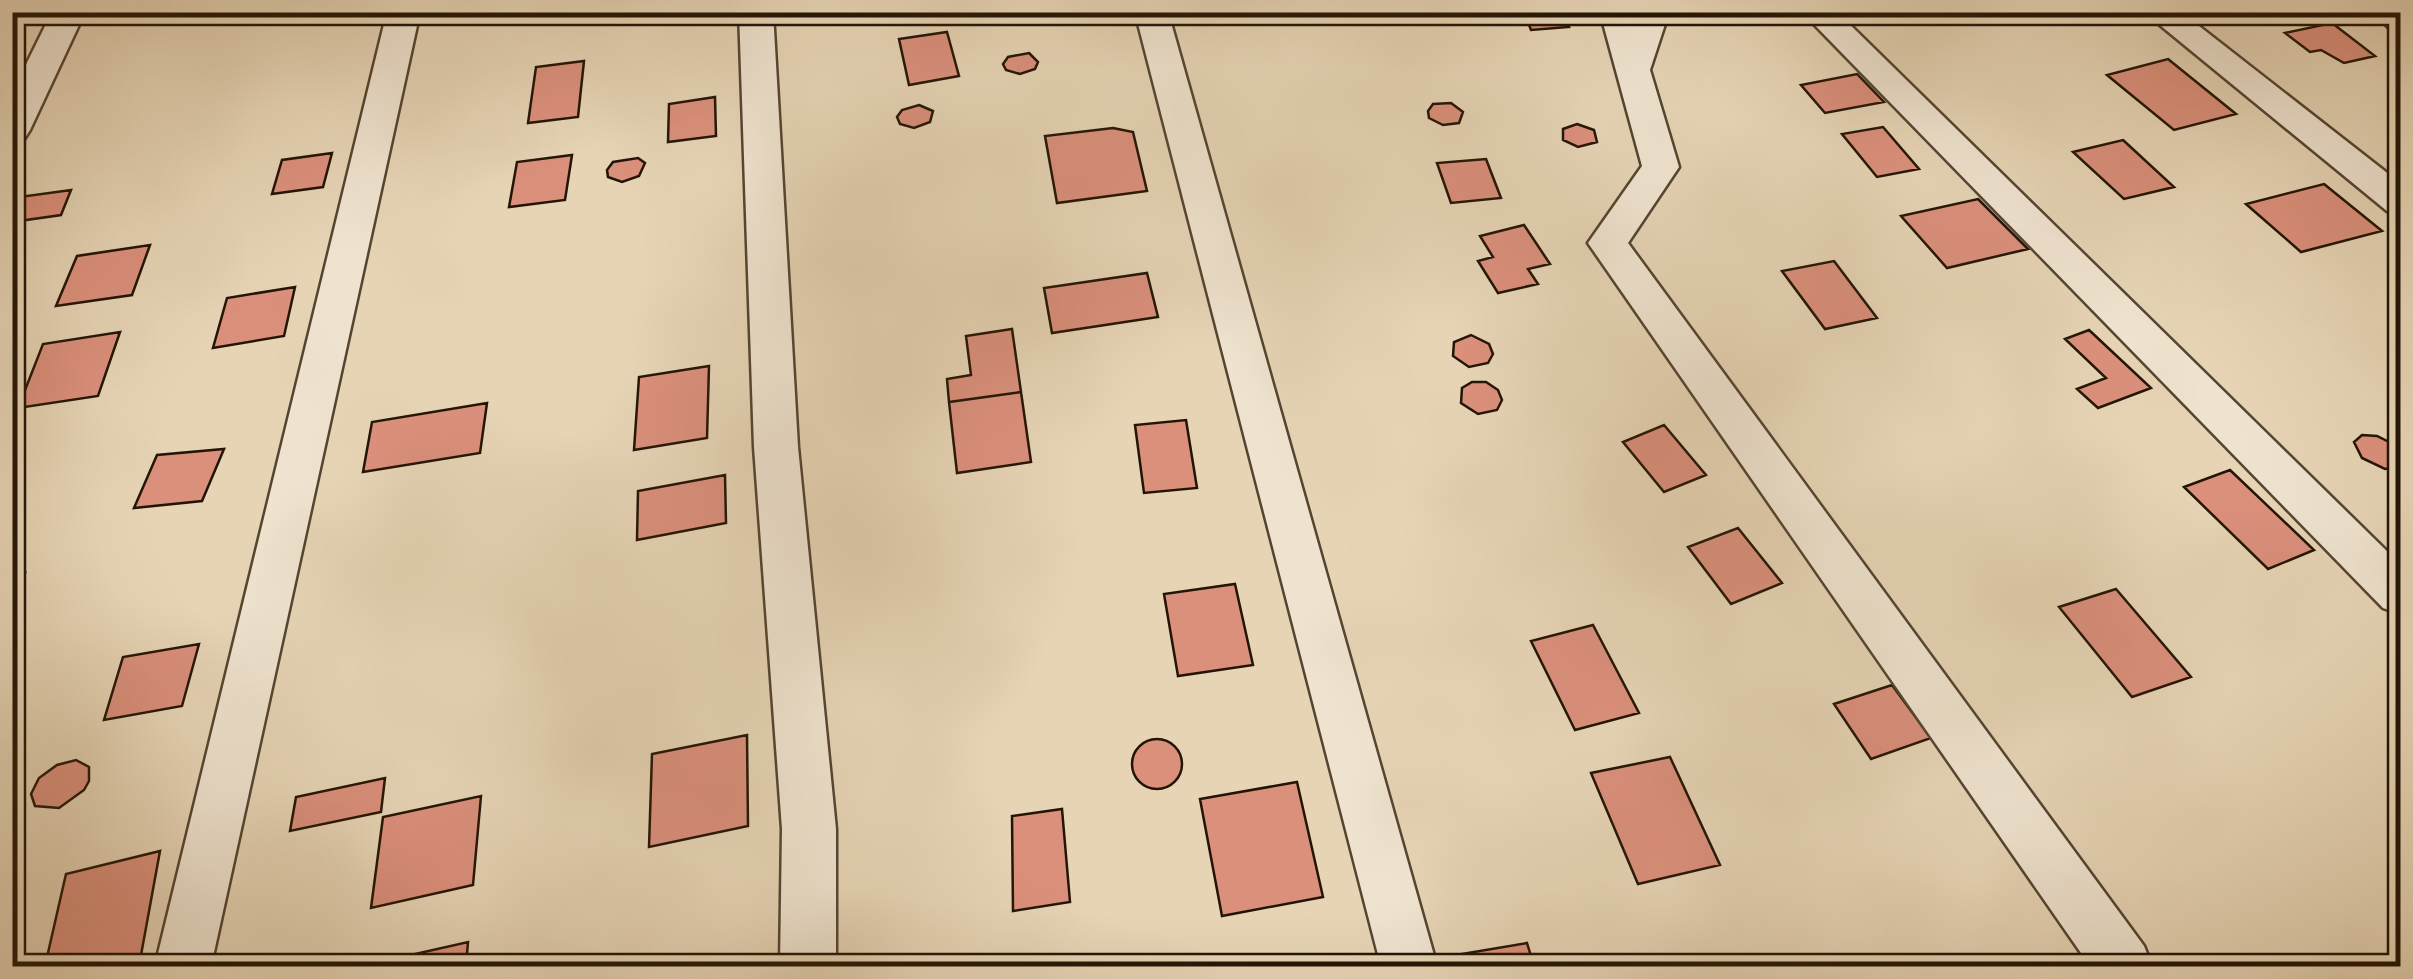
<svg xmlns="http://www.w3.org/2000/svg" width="2413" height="979" font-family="Alegreya,serif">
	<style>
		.building { fill: #db907c; stroke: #231505; stroke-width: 2.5 }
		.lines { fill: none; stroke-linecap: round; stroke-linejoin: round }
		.street-casing { stroke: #544531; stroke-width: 5 }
		.street { fill: #efe3cf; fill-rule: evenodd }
	</style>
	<rect width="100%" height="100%" fill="#e6d4b5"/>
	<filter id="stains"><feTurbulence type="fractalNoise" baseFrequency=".002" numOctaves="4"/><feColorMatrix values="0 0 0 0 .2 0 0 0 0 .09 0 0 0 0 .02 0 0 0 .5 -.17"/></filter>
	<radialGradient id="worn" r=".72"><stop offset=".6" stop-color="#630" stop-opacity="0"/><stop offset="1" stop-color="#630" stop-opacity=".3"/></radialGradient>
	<!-- building -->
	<path class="building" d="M1040,12H1087V16L1041,20Z
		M1524,12H1562L1569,27L1531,30Z
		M2332,23L2375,56L2344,63L2321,50L2310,52L2285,33Z
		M947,32L959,76L909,85L899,39Z
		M1029,53L1038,62L1035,69L1020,74L1006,70L1003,64L1008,57Z
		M2168,59L2236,114L2174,130L2107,75Z
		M584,61L578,117L528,123L536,67Z
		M1857,74L1884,102L1825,113L1801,85Z
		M715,97L716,136L668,142L669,104Z
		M1451,103L1463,112L1459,123L1443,125L1429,118L1428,111L1433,104Z
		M919,105L933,111L930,122L914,128L900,124L897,117L902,110Z
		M1577,124L1594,130L1597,142L1578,147L1563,140V129Z
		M1883,127L1919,169L1877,177L1842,134Z
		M1113,128L1133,132L1147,191L1057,203L1045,136Z
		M2123,140L2174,187L2124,199L2073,152Z
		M332,153L323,187L272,194L282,160Z
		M572,155L565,200L509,207L517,162Z
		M638,158L645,163L639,176L622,182L608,177L607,170L613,162Z
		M1486,159L1501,198L1451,203L1437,163Z
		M2324,184L2382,231L2301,252L2246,204Z
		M71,190L61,215L12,222V198Z
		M1978,199L2028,249L1947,268L1901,216Z
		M1524,225L1550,264L1528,269L1538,284L1498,293L1478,261L1493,257L1480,236Z
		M150,245L132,295L56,306L77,256Z
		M1834,261L1877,318L1825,329L1782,271Z
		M1147,273L1158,317L1052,333L1044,288Z
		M295,287L284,336L213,348L227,298Z
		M1012,329L1021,392L949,402L947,379L971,375L966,336Z
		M2089,330L2151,388L2098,408L2077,389L2106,378L2065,339Z
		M120,332L98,396L18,408L43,344Z
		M1471,335L1489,344L1493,354L1488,363L1469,367L1453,356L1454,342Z
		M709,366L707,438L634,450L639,377Z
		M1472,382H1486L1498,390L1502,400L1497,410L1478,414L1461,403L1462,388Z
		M1021,392L1031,462L957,473L949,402Z
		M487,403L480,453L363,472L372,422Z
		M1186,420L1197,488L1144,493L1135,425Z
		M1664,425L1706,475L1664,492L1623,442Z
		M2362,435L2377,436L2393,444L2400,452V467L2385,469L2362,458L2354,442Z
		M224,449L202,501L134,508L157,455Z
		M2230,470L2314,550L2268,569L2184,487Z
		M725,475L726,523L637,540L638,491Z
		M1738,528L1782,583L1731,604L1688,547Z
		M25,573L12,613V575Z
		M1235,584L1253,665L1178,676L1164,594Z
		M2116,589L2191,677L2132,697L2059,607Z
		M1593,625L1639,713L1575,730L1531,641Z
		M199,644L182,706L104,720L123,657Z
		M1892,685L1931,738L1871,759L1834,704Z
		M747,735L748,826L649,847L652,754Z
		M1132 764a25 25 0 1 1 50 0a25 25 0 1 1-50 0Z
		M1670,757L1720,865L1638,884L1591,773Z
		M76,760L89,767V781L84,790L59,808L35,806L31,794L39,778L57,765Z
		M385,778L381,812L290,831L296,797Z
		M1297,782L1323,897L1222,916L1200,799Z
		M481,796L473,885L371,908L383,817Z
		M1062,809L1070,902L1013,911L1012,816Z
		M160,851L139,966H45L66,874Z
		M468,942L466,966H362Z
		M1527,943L1534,966H1459L1456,955Z"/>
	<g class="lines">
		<defs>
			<path id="street" d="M52,12H85L30,130L25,138L12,142V93Z
				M387,12H420L211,966H155Z
				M739,12H773L798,447L836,829V966H780L782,829L754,447Z
				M1135,12H1168L1437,966H1381Z
				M1600,12H1633L1634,18L1636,12H1669L1650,70L1679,167L1628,243L2144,946L2152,966H2090L1588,243L1642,166Z
				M1802,12H1837L2400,564V614L2383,608Z
				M2144,12H2181L2400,183V215L2387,211Z
				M2374,12H2400V30L2388,27Z"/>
		</defs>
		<!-- street casing -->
		<use href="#street" class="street-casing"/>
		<!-- street -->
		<use href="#street" class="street"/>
	</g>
	<!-- margin -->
	<rect width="2413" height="979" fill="none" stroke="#e6d4b5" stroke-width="50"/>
	<rect x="15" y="15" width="2383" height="949" fill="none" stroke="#231505" stroke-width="5"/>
	<rect x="25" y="25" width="2363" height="929" fill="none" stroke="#231505" stroke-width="2.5"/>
	<rect width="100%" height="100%" filter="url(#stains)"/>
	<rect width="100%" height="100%" fill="url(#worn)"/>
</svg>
